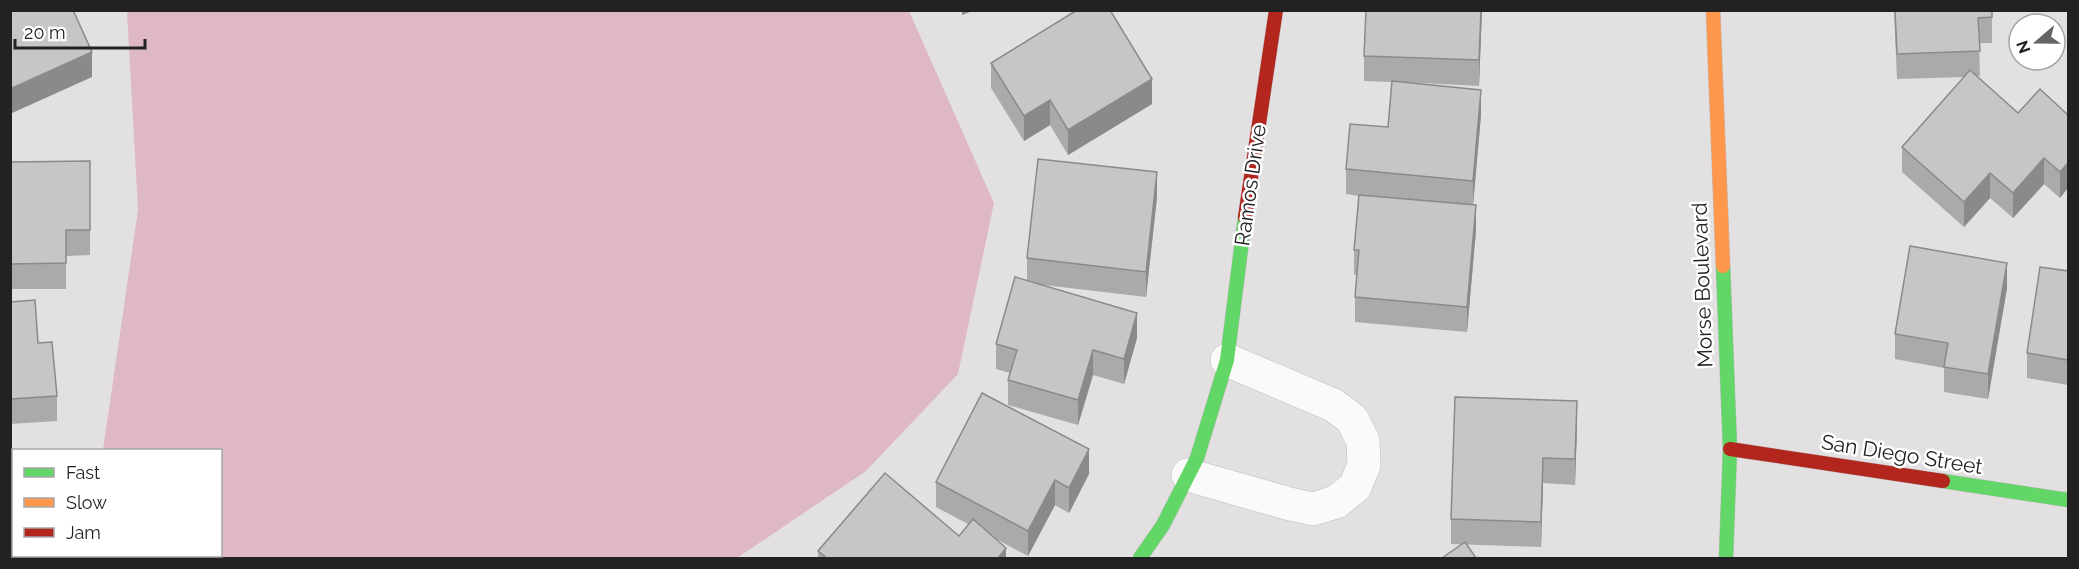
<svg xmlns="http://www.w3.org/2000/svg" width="2079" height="569" font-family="Raleway,sans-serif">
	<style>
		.green { fill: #deb9c5 }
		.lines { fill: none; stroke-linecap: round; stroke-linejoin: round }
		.street-casing { stroke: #bebcbd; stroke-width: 34 }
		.fast-casing { stroke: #bebcbd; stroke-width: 15 }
		.slow-casing { stroke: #bebcbd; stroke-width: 15 }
		.jam-casing { stroke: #bebcbd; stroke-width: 15 }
		.street { stroke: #fbfafa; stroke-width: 33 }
		.fast { stroke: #63d668; stroke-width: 14 }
		.slow { stroke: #ff974d; stroke-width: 14 }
		.jam { stroke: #b3261e; stroke-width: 14 }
		.wall { fill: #aba9aa }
		.shaded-wall { fill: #8b8a8b }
		.building { fill: #c7c5c6; stroke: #8b8a8b; stroke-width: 1.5 }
		.labels { text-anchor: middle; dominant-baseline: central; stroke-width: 5; stroke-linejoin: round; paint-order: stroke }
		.street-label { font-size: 21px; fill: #232122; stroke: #fff }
	</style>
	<rect width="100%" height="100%" fill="#e2e0e1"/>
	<!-- green -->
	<path class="green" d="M127,11H909L994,203L958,374L866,471L737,558H87L88,556H220V450H103L138,210Z"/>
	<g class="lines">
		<defs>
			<path id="street" d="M1188,475L1290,504L1313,509L1336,502L1355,487L1364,465L1363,441L1352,419L1333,405L1227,360"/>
			<path id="fast" d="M1723,266L1730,449L1726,558
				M1943,481L2068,500
				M1140,558L1163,525L1197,458L1227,360L1245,217"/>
			<path id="slow" d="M1713,10L1723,266"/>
			<path id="jam" d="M1245,217L1276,10
				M1730,449L1943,481"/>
		</defs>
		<!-- street casing -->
		<use href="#street" class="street-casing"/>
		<!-- fast casing -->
		<use href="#fast" class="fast-casing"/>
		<!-- slow casing -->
		<use href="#slow" class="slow-casing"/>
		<!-- jam casing -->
		<use href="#jam" class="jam-casing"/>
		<!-- street -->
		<use href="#street" class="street"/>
		<!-- fast -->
		<use href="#fast" class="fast"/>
		<!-- slow -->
		<use href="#slow" class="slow"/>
		<!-- jam -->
		<use href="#jam" class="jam"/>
	</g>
	<!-- wall -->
	<path class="wall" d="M1366,10H1482L1479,86L1403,82L1481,115L1473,205L1476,230L1467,332L1355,322V297L1357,275H1354V250L1359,196L1346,194V169L1388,127L1392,82L1364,81V56Z
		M1894,10H1992V43H1979L1980,76H1977L2018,113L2068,115L2060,198L2044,184L2013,218L1990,198L1964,227L1902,172V147L1964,77L1897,79Z
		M991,63L1152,104L1068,155L1050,125L1024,141L991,88Z
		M90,161V255L66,256V289H10V162Z
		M1157,197L1146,297L1044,285L1137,338L1124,384L1093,375L1078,425L1008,405V380L1010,373L996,369V344L1027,280V258Z
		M2068,271V385L2027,378V353Z
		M2007,288L1988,399L1944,392V368L1895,359V334Z
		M10,302L38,343L57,396V421L10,424Z
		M1577,426L1575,485L1543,483L1541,547L1451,544V519Z
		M10,452H14V555H73V558H10Z
		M1089,474L1069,513L1055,505L1028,556L994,538L1006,558H818V551L959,536L968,524L936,507V482Z"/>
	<!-- shaded-wall -->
	<path class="shaded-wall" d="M962,10H975L962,15Z
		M1481,10H1482L1479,86V60Z
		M92,52V77L10,114V89Z
		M1152,79V104L1068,155V130Z
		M1481,90V115L1473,206V181Z
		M1050,100V125L1024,141V116Z
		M2044,158V184L2013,218V193Z
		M2068,163V188L2060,198V172Z
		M1157,172V197L1146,297V272Z
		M1990,173V198L1964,227V202Z
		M1476,205V230L1467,332V307Z
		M2007,263V288L1988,399V374Z
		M1137,313V338L1124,384V359Z
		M1093,350V375L1078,425V400Z
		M1577,401V426L1575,485V459Z
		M1089,449V474L1069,513V488Z
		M1543,458V483L1541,547V522Z
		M1055,480V505L1028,556V531Z
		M1006,548V558H998Z"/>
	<!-- building -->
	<path class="building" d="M10,10H73L92,52L10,89Z
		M1077,10H1110L1152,79L1068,130L1050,100L1024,116L991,63Z
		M1366,10H1481L1479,60L1364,56Z
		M1895,10H1992V17L1978,18L1980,51L1897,54Z
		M1970,70L2018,113L2040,89L2068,115V163L2060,172L2044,158L2013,193L1990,173L1964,202L1902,147Z
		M1392,81L1481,90L1473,181L1346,169L1350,124L1388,127Z
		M1038,159L1157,172L1146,272L1027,258Z
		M90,161V230H66V263L10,264V162Z
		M1359,195L1476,205L1467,307L1355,297L1359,250H1354Z
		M1910,246L2007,263L1988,374L1944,367L1948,343L1895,334Z
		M2040,267L2068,271V360L2027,353Z
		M1015,277L1137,313L1124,359L1093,350L1078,400L1008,380L1017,350L996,344Z
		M35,300L38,343L52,342L57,396L10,399V302Z
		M982,393L1089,449L1069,488L1055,480L1028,531L936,482Z
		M1455,397L1577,401L1575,459L1543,458L1541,522L1451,519Z
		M10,452H14V554H10Z
		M885,473L959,536L973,519L1006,548L998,558H827L818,551Z
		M1465,542L1476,558H1442Z"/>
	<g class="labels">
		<!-- street labels -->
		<g class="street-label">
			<text transform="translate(1250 185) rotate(-82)">Ramos Drive</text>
			<text transform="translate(1702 285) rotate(-92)">Morse Boulevard</text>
			<text transform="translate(1902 454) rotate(9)">San Diego Street</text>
		</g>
	</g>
	<!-- border -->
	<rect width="2079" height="569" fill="none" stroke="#232122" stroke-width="24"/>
	<!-- legend -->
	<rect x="12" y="449" width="210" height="108" fill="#ffffff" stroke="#a7a6a7" stroke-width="1.5"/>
	<rect x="24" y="468" width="30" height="9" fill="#63d668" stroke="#a7a6a7" stroke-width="1.5"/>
	<text x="66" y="479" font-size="18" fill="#232122">Fast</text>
	<rect x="24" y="498" width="30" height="9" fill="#ff974d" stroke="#a7a6a7" stroke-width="1.5"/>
	<text x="66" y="509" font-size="18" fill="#232122">Slow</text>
	<rect x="24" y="528" width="30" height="9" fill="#b3261e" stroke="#a7a6a7" stroke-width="1.5"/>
	<text x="66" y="539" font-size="18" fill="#232122">Jam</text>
	<!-- north arrow -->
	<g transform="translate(2037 42) rotate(250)"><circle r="28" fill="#ffffff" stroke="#a7a6a7" stroke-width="1.5"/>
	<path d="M0-4.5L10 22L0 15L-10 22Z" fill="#666465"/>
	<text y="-9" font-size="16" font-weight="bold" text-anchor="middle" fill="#232122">N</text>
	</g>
	<!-- scale -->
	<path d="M15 39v9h130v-9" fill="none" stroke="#232122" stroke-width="3"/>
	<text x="24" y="39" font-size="18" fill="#232122" stroke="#ffffff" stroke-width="4.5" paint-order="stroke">20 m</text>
</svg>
